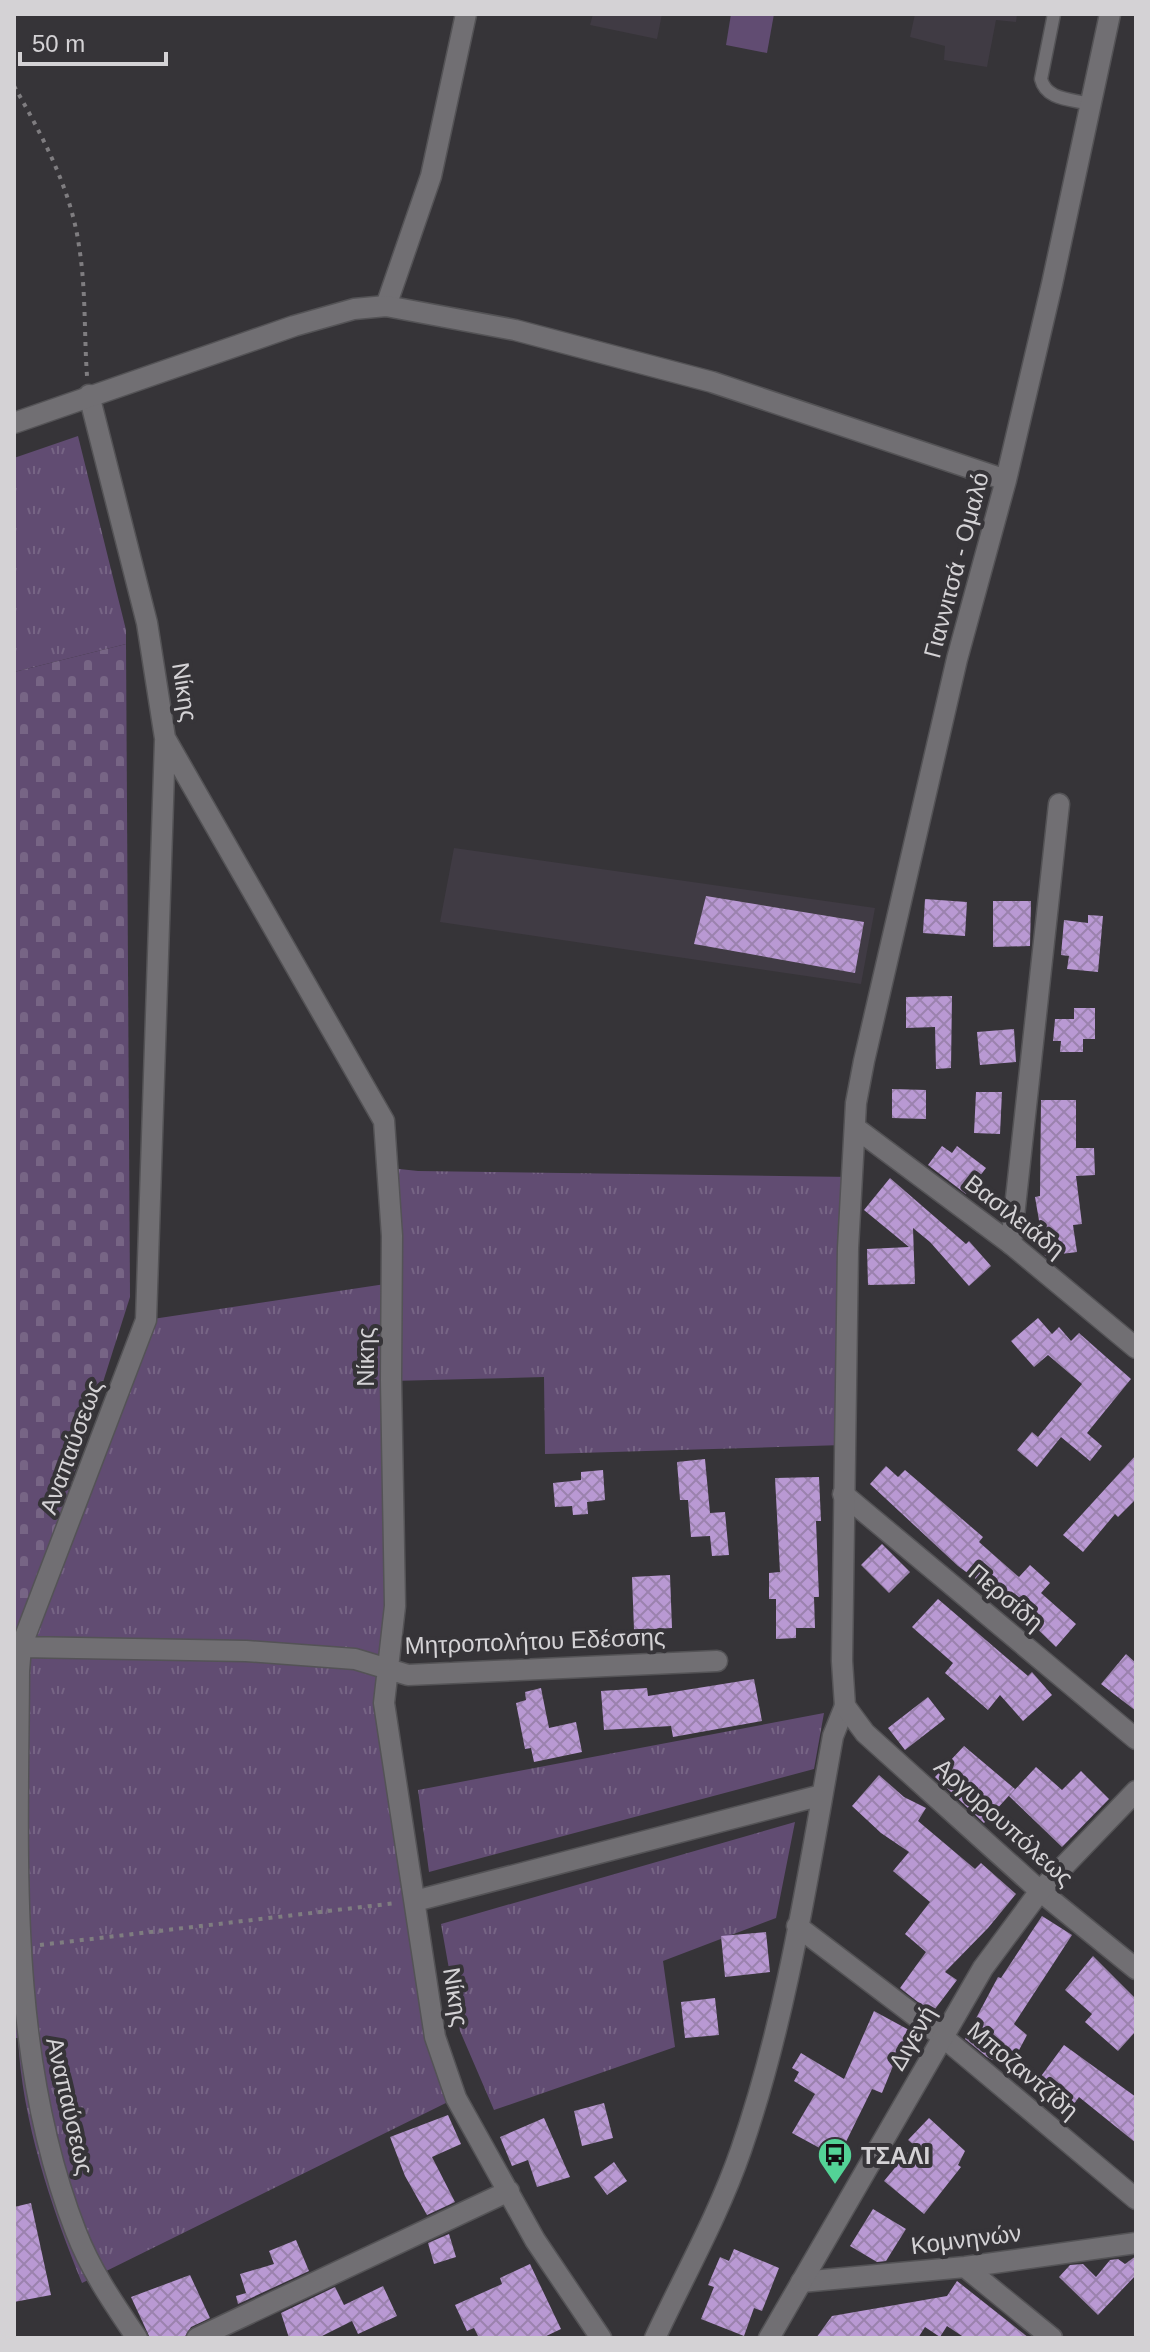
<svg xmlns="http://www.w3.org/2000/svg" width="1150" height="2352" font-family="Arial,sans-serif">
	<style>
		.built { fill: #403b44 }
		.grass { fill: url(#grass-tufts) }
		.cemetery { fill: url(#cemetery-stones) }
		.pitch { fill: #614c72 }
		.building { fill: url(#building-cross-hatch) }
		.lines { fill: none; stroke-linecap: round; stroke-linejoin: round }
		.lane-casing { stroke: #545356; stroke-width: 15 }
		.street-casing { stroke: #545356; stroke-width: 23 }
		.secondary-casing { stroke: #545356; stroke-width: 23 }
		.path { stroke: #7f7d80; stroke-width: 4; stroke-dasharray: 4 6; stroke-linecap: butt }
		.lane { stroke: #716f73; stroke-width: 12 }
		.street { stroke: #716f73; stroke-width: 20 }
		.secondary { stroke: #716f73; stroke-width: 20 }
		.labels { text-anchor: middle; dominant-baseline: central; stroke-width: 8; stroke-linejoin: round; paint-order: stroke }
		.street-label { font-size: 24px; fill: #d4d2d5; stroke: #363438 }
		.poi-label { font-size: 24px; font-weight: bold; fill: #d4d2d5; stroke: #363438; text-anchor: start }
	</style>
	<defs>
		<pattern id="grass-tufts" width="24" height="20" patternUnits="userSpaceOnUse" patternTransform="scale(2)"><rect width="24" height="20" fill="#614c72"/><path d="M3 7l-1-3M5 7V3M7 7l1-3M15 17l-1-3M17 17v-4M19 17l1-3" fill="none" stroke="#776585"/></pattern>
		<pattern id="cemetery-stones" width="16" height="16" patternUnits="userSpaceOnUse" patternTransform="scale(2)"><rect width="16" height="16" fill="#614c72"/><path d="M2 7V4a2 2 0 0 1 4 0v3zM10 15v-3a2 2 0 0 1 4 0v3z" fill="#776585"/></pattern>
		<pattern id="building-cross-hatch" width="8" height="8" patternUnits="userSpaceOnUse" patternTransform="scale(2)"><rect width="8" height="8" fill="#b999d3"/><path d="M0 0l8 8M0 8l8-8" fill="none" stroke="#9b82ae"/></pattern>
	</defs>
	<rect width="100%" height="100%" fill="#363438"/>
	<!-- built -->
	<path class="built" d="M593,14H662L657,39L590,25Z
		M915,14H1017L1016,22L996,20L987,67L944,60L945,46L910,37Z
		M454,848L875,908L861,984L440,922Z"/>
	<!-- grass -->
	<path class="grass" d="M78,436L126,630V644L14,672V458Z
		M390,1168L418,1171L853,1177L843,1445L545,1454L544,1377L391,1381L384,1703L456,2098L82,2283C51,2206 22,2121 18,2038H14V1663L146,1320L392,1283Z
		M824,1713L814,1769L429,1872L418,1790Z
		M795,1822L776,1918L663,1961L675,2047L494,2110L460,2031L441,1924Z"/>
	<!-- cemetery -->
	<path class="cemetery" d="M126,644L130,1297L20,1644L14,1648V672Z"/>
	<!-- pitch -->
	<path class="pitch" d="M731,14H774L767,53L726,45Z"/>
	<!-- building -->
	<path class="building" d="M706,896L864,922L855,973L694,944Z
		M925,899L967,902L965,936L923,933Z
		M993,901H1031L1030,946L993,947Z
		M1088,915L1103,916L1098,972L1067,969L1069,956L1061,955L1064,920L1088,923Z
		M952,996L951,1068L936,1069L935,1027L906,1028V997Z
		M1074,1008H1095V1039H1083V1052H1060L1061,1041H1053L1055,1019H1074Z
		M1014,1029L1016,1062L980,1065L977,1032Z
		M892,1089L926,1090V1119L892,1118Z
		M976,1092H1002L1000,1134L974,1133Z
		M1041,1100H1076V1148H1094L1095,1175L1076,1176L1082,1224L1073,1225L1077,1252L1045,1256L1035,1197L1040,1196Z
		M942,1146L952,1153L957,1146L986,1168L966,1194L928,1165Z
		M890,1178L966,1244L969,1241L991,1266L969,1286L930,1242L913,1228L915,1284L868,1285L867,1249L909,1247L864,1210Z
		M1038,1318L1052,1334L1059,1327L1071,1341L1079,1333L1131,1379L1087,1433L1102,1446L1090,1461L1061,1437L1037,1467L1017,1450L1032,1432L1038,1437L1082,1384L1048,1355L1034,1367L1011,1341Z
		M1136,1455V1499L1118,1517L1115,1514L1083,1552L1063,1535Z
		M705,1459L710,1513L725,1512L729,1555L712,1556L710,1536L691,1537L688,1500H680L677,1462Z
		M886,1466L898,1477L905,1470L983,1537L979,1542L1019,1577L1030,1565L1050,1583L1041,1593L1076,1624L1056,1647L988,1581L984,1585L958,1566L870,1484Z
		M603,1470L605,1500L587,1502L588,1514L573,1515L572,1506L555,1507L553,1483L581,1480V1472Z
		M819,1477L821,1521H816L819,1597H814L815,1628H796V1638L776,1639V1599H769V1573L780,1572L775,1478Z
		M882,1544L910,1572L889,1593L861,1565Z
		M670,1575L672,1628L634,1630L632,1577Z
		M938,1599L1028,1676L1032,1672L1052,1695L1023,1721L1000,1695L988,1710L945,1673L953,1663L912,1627Z
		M1126,1654L1136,1663V1711L1101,1684Z
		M754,1679L762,1721L673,1737L671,1726L604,1730L601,1691L647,1688L648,1696Z
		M541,1688L549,1728L576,1722L582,1752L534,1762L531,1748L525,1749L516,1703L526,1700L525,1692Z
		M928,1697L945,1719L905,1750L888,1728Z
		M964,1746L1015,1789L984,1823L935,1777Z
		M1036,1767L1062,1790L1081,1771L1109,1799L1062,1847L1009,1796Z
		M879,1775L904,1797L926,1808L918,1821L975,1869L981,1863L1016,1894L988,1928L945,1972L957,1980L932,2013L900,1988L926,1952L905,1934L930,1902L893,1871L909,1852L881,1833L852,1806Z
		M1042,1916L1072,1935L1014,2024L1027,2035L1009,2069L987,2057L965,2039L998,1977L1001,1978Z
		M766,1932L770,1972L725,1977L721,1936Z
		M1093,1956L1136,1999V2031L1118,2051L1085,2022L1092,2014L1065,1990Z
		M715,1998L719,2035L685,2038L681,2002Z
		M874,2011L920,2036L905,2066L895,2061L882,2093L872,2089L838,2158L792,2133L815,2094L794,2081L799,2072L792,2068L801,2053L844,2079Z
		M1064,2045L1136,2097V2143L1079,2097L1071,2108L1036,2083Z
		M604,2103L613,2138L582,2146L574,2111Z
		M448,2115L461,2144L432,2157L455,2202L427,2215L405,2176L390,2137Z
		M544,2118L570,2177L537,2187L528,2160L512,2166L500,2137Z
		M929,2118L965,2151L958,2165L961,2167L924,2214L884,2181L914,2145L908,2140Z
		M614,2162L627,2181L607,2195L594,2177Z
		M31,2203L51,2295L14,2302V2207Z
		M873,2209L906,2229L886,2261L877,2262L850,2246Z
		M449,2234L456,2257L434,2264L428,2243Z
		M296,2240L309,2271L238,2304L236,2296L246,2293L240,2274L274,2264L269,2251Z
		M734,2249L779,2268L762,2311L754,2308L744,2336L701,2319L714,2287L708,2285L720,2257L729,2261Z
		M1136,2256V2275L1098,2315L1059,2277L1070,2265L1083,2264L1096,2277L1110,2260L1118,2259L1125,2264Z
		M530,2264L561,2329L542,2338H479L474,2328L467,2331L455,2305L502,2284L500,2278Z
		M190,2275L210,2318L191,2327L184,2338H150L131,2297Z
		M957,2281L1029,2338H965L947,2326L940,2337L925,2327L918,2338H816L832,2316L947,2296Z
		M383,2286L397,2316L358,2334L352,2321L318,2338H289L281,2313L335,2287L344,2305Z"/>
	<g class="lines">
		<defs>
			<path id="lane" d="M1054,14L1041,79C1046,100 1071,99 1090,104"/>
			<path id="street" d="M386,306L431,176L466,14
				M89,395L147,623L165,738L384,1121L392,1236L391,1380L395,1606L384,1703L435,2037L456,2098L535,2240L601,2338
				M1011,1244L1059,804
				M843,1494L1136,1739
				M21,1647L246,1651L355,1659L408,1675L717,1661
				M1040,1891L1136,1969
				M415,1901L822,1795
				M797,1926L943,2037L1136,2199
				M965,2267L1052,2338
				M801,2282L965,2267L1136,2243
				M137,2338C114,2304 91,2271 76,2232C7,2055 18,1858 19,1671L21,1647L146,1320L165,741
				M197,2338L509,2191
				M655,2338C684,2276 719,2214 741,2150C787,2017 808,1874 833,1736L845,1706"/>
			<path id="secondary" d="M14,423L294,326L354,309L386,306L515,330L712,382L1006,480
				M857,1129L1011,1244L1136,1348
				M1040,1891L865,1733L845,1706L842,1661L848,1248L856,1103L864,1061L957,659L1006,480L1052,284L1110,14
				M769,2338L983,1968L1040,1891L1136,1791"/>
		</defs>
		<!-- lane casing -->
		<use href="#lane" class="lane-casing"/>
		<!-- street casing -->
		<use href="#street" class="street-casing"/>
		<!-- secondary casing -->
		<use href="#secondary" class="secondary-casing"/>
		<!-- path -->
		<path class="path" d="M14,86C42,135 71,189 79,246C86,289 84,333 87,376
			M40,1945L396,1903"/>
		<!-- lane -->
		<use href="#lane" class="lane"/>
		<!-- street -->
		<use href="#street" class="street"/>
		<!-- secondary -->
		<use href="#secondary" class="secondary"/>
	</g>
	<!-- icons -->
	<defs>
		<symbol id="bus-pin" viewBox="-11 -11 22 30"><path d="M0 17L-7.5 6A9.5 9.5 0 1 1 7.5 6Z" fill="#53d396" stroke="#363438"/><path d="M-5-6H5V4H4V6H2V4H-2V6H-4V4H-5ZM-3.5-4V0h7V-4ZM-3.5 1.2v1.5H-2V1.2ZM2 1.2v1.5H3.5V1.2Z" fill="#111"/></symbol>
	</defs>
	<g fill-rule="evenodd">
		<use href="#bus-pin" x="815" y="2135" width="40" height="54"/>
	</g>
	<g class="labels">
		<!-- street labels -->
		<g class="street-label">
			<text transform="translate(956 565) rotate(-75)">Γιαννιτσά - Ομαλό</text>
			<text transform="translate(185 692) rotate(81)">Νίκης</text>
			<text transform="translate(1015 1216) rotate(38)">Βασιλειάδη</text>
			<text transform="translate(365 1357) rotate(-90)">Νίκης</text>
			<text transform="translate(71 1447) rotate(-70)">Αναπαύσεως</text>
			<text transform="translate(1006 1597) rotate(40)">Περσίδη</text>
			<text transform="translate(535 1641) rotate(-2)">Μητροπολήτου Εδέσσης</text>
			<text transform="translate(1004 1822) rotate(42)">Αργυρουπόλεως</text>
			<text transform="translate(456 1997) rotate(81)">Νίκης</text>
			<text transform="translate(912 2038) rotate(-60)">Διγενή</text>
			<text transform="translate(1023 2070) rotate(40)">Μποζαντζίδη</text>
			<text transform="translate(70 2106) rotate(77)">Αναπαύσεως</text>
			<text transform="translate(966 2239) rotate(-7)">Κομνηνών</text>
		</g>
		<!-- poi labels -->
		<g class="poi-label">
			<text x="861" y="2155">ΤΣΑΛΙ</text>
		</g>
	</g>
	<!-- border -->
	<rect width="1150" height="2352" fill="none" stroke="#d4d2d5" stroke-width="32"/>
	<!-- scale -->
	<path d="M20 52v12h146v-12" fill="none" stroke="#d4d2d5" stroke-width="4"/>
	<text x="32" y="52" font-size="24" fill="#d4d2d5" stroke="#363438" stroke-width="6" paint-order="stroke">50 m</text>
</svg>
